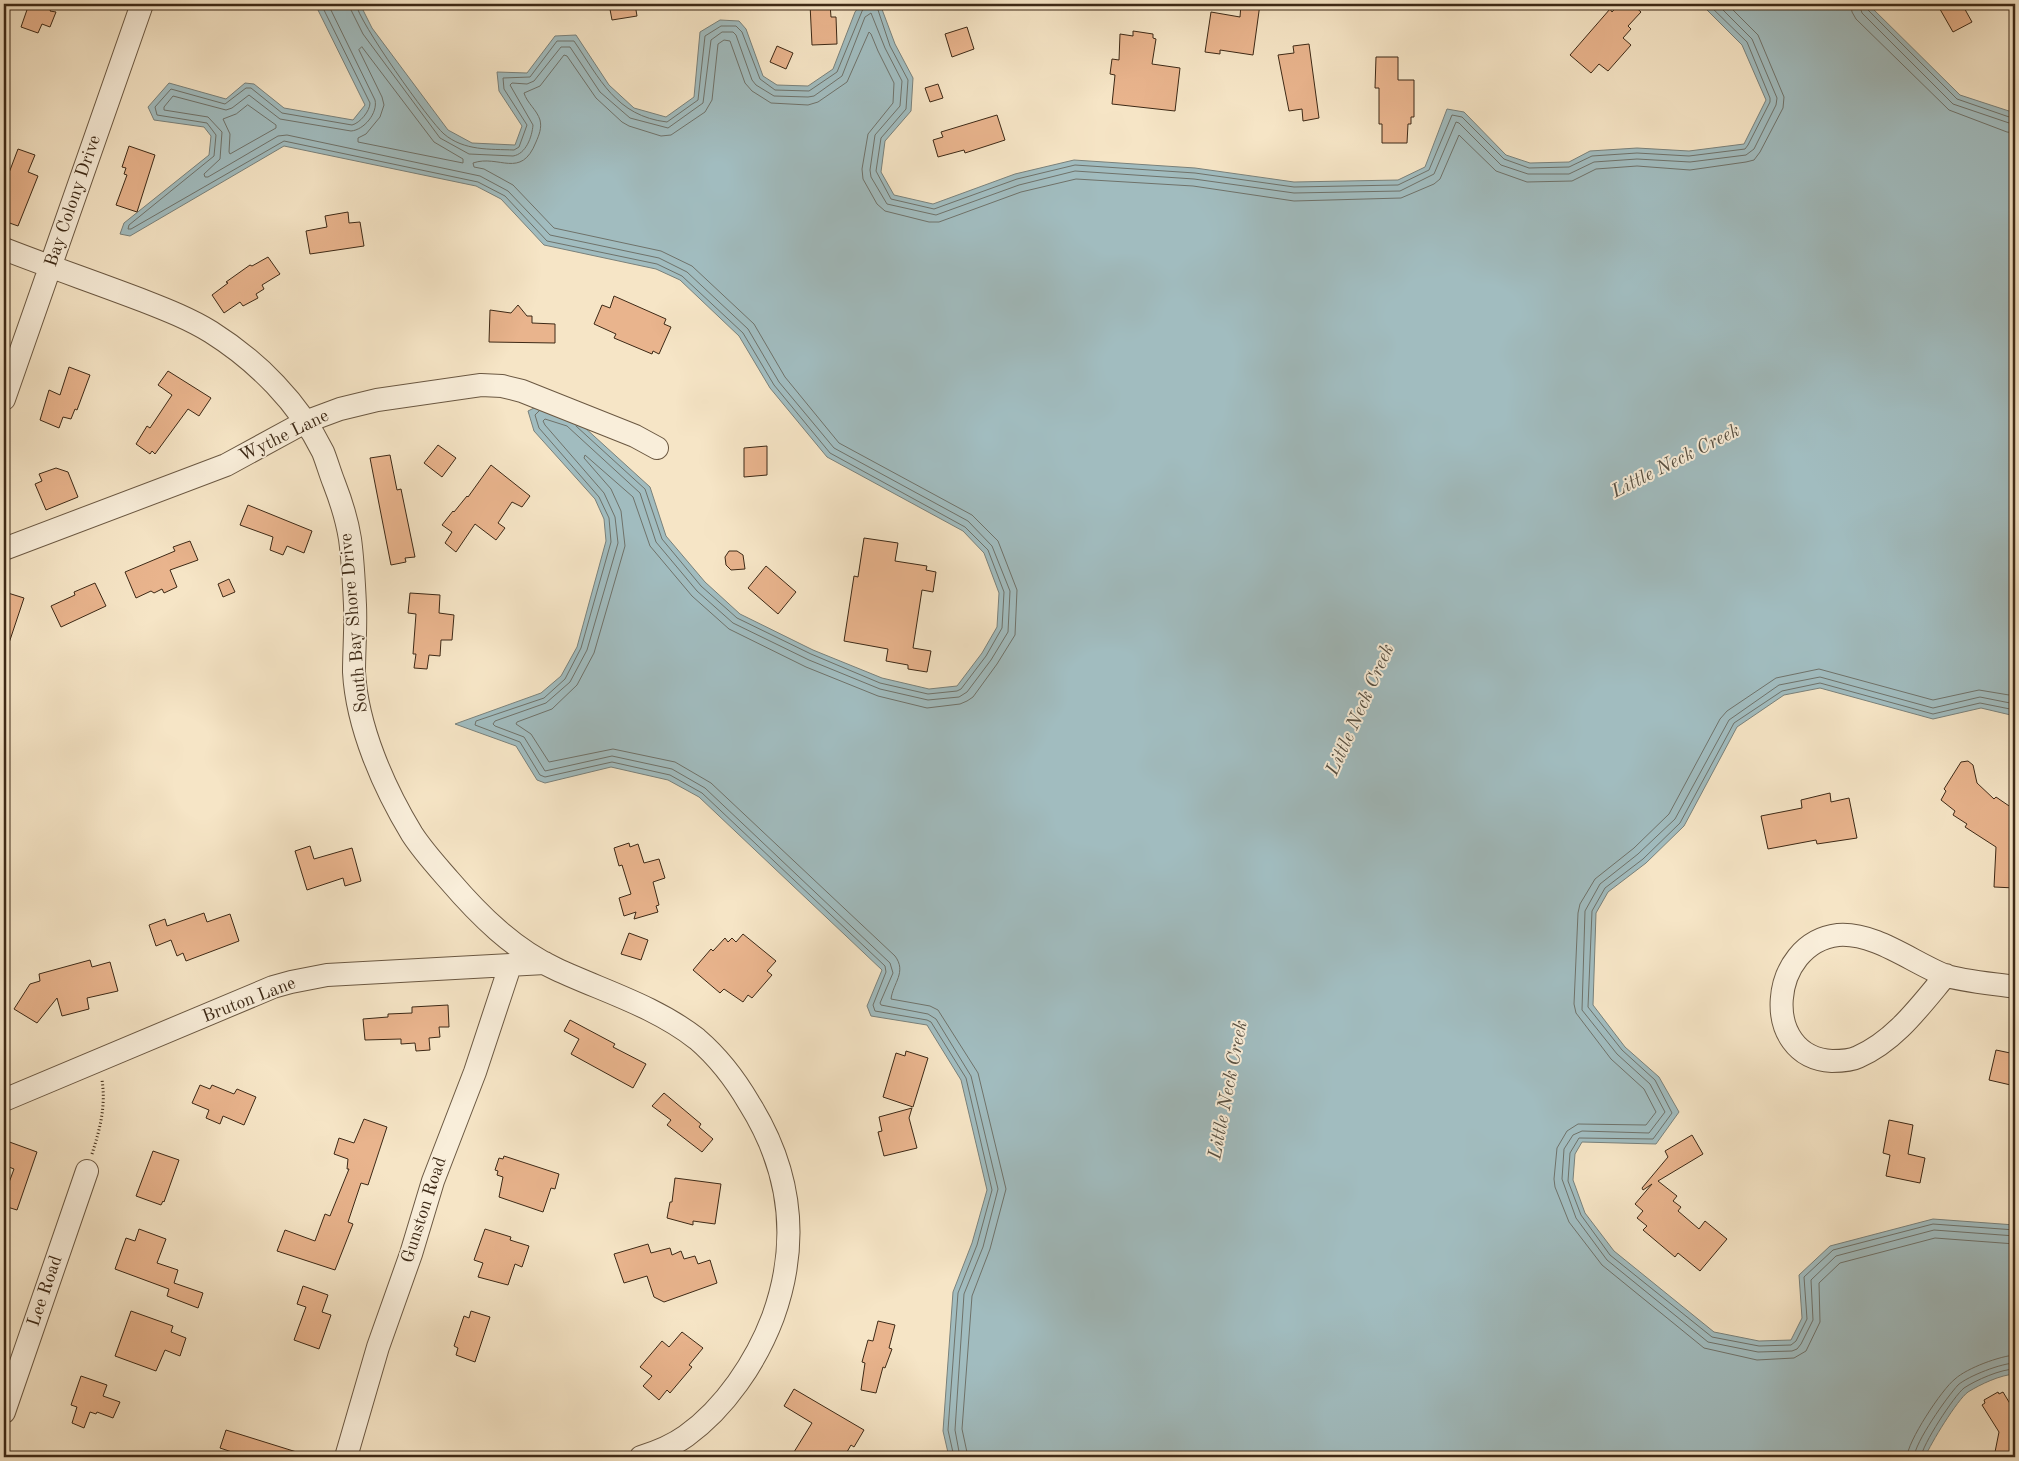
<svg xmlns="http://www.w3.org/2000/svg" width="2019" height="1461" font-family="'Old Standard TT',serif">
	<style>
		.water { fill: #a1bcbf; stroke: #79817b }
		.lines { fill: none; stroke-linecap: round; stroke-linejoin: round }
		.shore { stroke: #6f726a; stroke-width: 1 }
		.building { fill: #e9b48d; stroke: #3d2916 }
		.minor-casing { stroke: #6b5842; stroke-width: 24 }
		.path { stroke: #3d2916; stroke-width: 3; stroke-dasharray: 1 2.5; stroke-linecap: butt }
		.minor { stroke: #f9eeda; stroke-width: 22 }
		.labels { text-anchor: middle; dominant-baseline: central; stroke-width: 4; stroke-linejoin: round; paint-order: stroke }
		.street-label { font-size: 18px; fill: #3d2916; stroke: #f9eeda }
		.water-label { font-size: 19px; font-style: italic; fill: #564e40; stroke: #f9eeda }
	</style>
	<rect width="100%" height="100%" fill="#f6e5c6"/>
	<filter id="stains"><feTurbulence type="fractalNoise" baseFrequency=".004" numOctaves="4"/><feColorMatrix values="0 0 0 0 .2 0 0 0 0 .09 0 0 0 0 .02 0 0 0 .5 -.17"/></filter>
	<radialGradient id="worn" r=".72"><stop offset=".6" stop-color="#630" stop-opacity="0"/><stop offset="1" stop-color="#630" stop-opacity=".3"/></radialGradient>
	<!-- water -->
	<path class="water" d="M315,4H360L372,28L448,130L472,143L515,145L522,126L499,91L497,72L527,73L555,36L576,35L609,85L634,108L666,117L694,97L700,32L720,20L739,21L746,29L763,76L777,85L808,86L833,69L855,12L861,4H880L895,44L913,78L911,111L885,141L881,172L894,195L933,204L1015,174L1074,160L1195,168L1294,182L1398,180L1425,167L1447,109L1464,112L1506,155L1530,163L1569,162L1590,151L1637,148L1689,151L1744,144L1766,100L1742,45L1701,4H1868L1960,95L2015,113V716L1981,708L1933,719L1820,688L1784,695L1737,727L1684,826L1646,863L1608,892L1596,913L1593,1005L1625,1047L1659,1077L1679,1112L1656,1144L1582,1142L1575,1154L1573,1180L1585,1213L1614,1251L1714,1332L1759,1341L1791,1340L1802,1318L1799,1275L1830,1246L1933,1219L2015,1225V1374C2000,1375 1981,1384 1968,1392C1957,1400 1931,1443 1925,1457H949L943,1431L953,1292L972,1243L987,1190L961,1080L927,1025L871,1016L867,1006L882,970L699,797L668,780L611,767L545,783L537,780L516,746L455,724L541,693L561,676L577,647L606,541L604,519L595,499L534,431L528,411L540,405L572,416L650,487L666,536L705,582L740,614L813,650L882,678L929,689L957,686L982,653L997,627L999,593L984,553L963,531L827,457L770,388L739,336L680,280L656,269L544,245L501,199L476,186L284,146L130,236L120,234L124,223L209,155L211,136L204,127L154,120L148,107L169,83L226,99L245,83L254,84L284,108L353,120L365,105Z"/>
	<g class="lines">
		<!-- shore -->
		<path class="shore" d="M321,4L370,103C370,111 360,123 352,125L282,113L251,88H246L225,104L171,89L155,107L157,115L207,123L216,135L214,156L129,225L128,229H131L284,141L478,182L505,196L547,241L657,264L682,276L743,333L774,385L830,453L965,527L988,550L1004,592L1002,628L986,656L961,689L957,691L928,694L880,683L811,654L737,618L701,586L662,539L645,489L576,426
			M328,4L375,100C378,113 364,130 351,131L280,119L249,95L232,108L226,110L173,96L164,107V110L208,117L222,132L220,159L204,174L205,177H208L278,136L287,135L480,176L508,191L550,235L659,258L687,272L748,329L779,382L834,448L968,521L992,546L1010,591L1008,632L991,660L967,692L959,697L928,700L880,689L809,660L733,623L697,591L656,542L640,493L567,426L545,419L543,421L545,425L604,493L615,517L618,543L587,650L570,682L546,703L495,721L493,724L495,726L524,737L545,771L612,756L672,769L705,788L890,963L893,973L880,1003L881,1005L928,1014L936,1019L971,1076L998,1189L983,1247L964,1294L955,1430L960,1457
			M350,4L351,10L363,34L440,138L469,154L513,156C526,154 532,137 533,125L510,85L512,83L527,84L534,81L561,47H570L600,92L630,118L668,128L703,103L711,40L722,32H733L736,35L752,80L756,85L774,96L808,97L814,96L842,76L865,17L871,13L885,48L902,81L900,106L875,135L870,170L871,177L887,204L936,215L1019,185L1075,171L1194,179L1294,193L1400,191L1434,174L1456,122L1459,123L1501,165L1528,174H1569L1594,162L1637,159L1690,162L1746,155L1754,149L1776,105L1777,98L1752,39L1717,4
			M356,4C358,21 429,121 444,134C464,151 490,149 514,150L519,147L527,125L504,89L503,78L530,77L557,41H574C600,79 616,116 667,122L698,100L705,36L721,26H736L742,32L760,79L775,90L809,91L837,72L865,4
			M876,4L890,46L908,80L906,109L881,138L876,171L891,199L934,209L1017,179L1075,165L1195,173L1294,187L1398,185L1429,170L1452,115L1462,117L1504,159L1529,168L1569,167L1592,156L1637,153L1689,156L1745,149L1748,145L1770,102V98L1747,42L1708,4
			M1851,4L1852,12L1856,19L1949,110L2007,132L2015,133
			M1859,4L1862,13L1953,104L2015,125
			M1865,4L1867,9L1957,99L2015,119
			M362,47L434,142L463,159V163L358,142V138L366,134L380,117L384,105L382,97L359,50Z
			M248,105L276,125V128L230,154L229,152L230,134L223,119L236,114Z
			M539,411L535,415L539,428L599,497L609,518L611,542L581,648L565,679L544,698L476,721L475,725L520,742L540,775L545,777L612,762L670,775L702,793L885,966L886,972L873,1005L875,1011L927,1020L931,1022L966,1078L992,1190L977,1245L958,1293L948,1430L954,1457
			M2015,696L1979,690L1933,700L1819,669L1776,678L1727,711L1720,719L1669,814L1634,848L1595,879L1580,904L1578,913L1574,1004L1576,1013L1611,1059L1644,1089L1656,1112L1646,1125L1578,1124L1567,1131L1557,1148L1554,1179L1555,1187L1569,1222L1602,1265L1704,1348L1757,1360L1794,1358L1806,1351L1820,1322L1819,1283L1840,1263L1935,1238L2015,1244
			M2015,704L1980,697L1933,708L1820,677L1779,685L1729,720L1675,819L1638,854L1600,884L1585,911L1582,1010L1617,1054L1650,1084L1665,1112L1649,1133L1582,1131L1573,1135L1564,1149L1562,1179L1576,1218L1607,1260L1708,1342L1758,1352L1792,1351L1797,1349L1801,1344L1813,1320L1811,1280L1836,1256L1934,1230L2015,1236
			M2015,710L1980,703L1933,714L1820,683L1782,691L1734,723L1680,823L1643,859L1605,888L1592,911L1588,1007L1622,1050L1655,1080L1672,1113L1653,1139L1579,1138L1570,1153L1568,1181L1581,1215L1610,1255L1712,1337L1759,1346L1791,1345L1796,1341L1807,1319L1804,1277L1833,1250L1933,1224L2015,1230
			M968,1457L962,1429L972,1296L990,1249L1006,1189L978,1073L938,1010L930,1006L891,999C893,983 907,972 895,956L711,783L675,762L613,749L549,762L531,734L516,724L517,722L552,709L577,685L594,653L625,546L621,511L611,489L584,458L585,455L633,497L650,546L692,596L729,629L806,667L878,696L927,708L960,704L967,701L973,697L997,664L1015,635L1017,590L998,541L972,515L839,443L785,377L754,324L692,266L661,251L554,228L513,185L484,169L474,167L473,163C499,154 521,180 536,142C539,135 542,128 540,120C537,110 527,103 524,93L540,86L564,55L567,56L596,98L622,122L629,126L661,136L671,135L705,112L712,100L718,44L724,40L730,41L745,83L752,91L771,103L808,105L818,102L847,82L869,32L871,34L878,51L894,83L893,103L868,134L862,169L863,179L877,204L885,211L929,222H939L1021,192L1076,179L1193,186L1294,201L1401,198L1434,184L1440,179L1459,135L1496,171L1527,182L1572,181L1596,169L1637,166L1690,170L1746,162L1754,160L1760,152L1783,108L1784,97L1758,35L1727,4
			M1907,1457C1907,1442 1942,1389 1955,1379C1967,1368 2000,1356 2015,1355
			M1914,1457C1915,1442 1947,1397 1958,1385C1968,1376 2002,1363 2015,1363
			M1921,1457C1922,1445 1954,1396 1964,1388C1976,1380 2001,1369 2015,1369"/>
	</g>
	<!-- building -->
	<path class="building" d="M29,4H53L50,11L56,12L50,27L42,24L38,33L21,27Z
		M609,4H635L637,16L612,20Z
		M810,4H830L831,17H836L837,44L812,45Z
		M1241,4H1260L1253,55L1220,50V54L1205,52L1211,12L1240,17Z
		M1619,4H1632L1641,12L1628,26L1631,29L1623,38L1631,45L1608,71L1599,64L1591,73L1570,55L1610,9L1612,12Z
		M1937,4H1962L1972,22L1953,32Z
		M967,27L974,49L952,57L945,34Z
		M1133,31L1153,34V38L1156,39L1152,64L1180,68L1175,111L1112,104L1115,75L1110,74L1112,59L1119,60L1120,34L1133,36Z
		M1309,44L1319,118L1303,121L1302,109L1289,111L1278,55L1294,53L1293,46Z
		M777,46L793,53L786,69L770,62Z
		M1376,57H1398V80H1414V117H1411V124H1408L1407,143H1382V124H1379V88H1375Z
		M938,84L943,98L930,102L925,88Z
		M997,115L1005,140L965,153L964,150L938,157L933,140L943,137L941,132Z
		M129,146L155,155L137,212L116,205L127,175L124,174L126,168L122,167Z
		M18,149L35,155L28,172L38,176L18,226L4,221V202L9,189L4,186Z
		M348,212L349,223L360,222L364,246L310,254L306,231L327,227L325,216Z
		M268,257L280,274L262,285L264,289L256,294L258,298L243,306L240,302L224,313L212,295L228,283L226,282L250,265L252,266Z
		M614,296L666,319L664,324L671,327L659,354L653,351L652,354L614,338L616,334L594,324L602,305L610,308Z
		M518,305L527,316H532V323L555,324V343L489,342L490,310L511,313Z
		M69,367L90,375L77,410L75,409L71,419L63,417L59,428L40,420L49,390L60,395Z
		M168,371L211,398L199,416L188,409L155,454L152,451L150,454L136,444L147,426L150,428L172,395L158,385Z
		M438,445L456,458L442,477L424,463Z
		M767,446V475L744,477V448Z
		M390,455L397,490L401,489L415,557L405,558L406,562L391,565L370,458Z
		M491,465L530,496L522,507L512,502L498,523L505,528L496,540L475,524L456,552L445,543L452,532L442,525L453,511L454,512L467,496L468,497Z
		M56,468L68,472L78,497L46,510L35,484L42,481L39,474Z
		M248,505L312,531L304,553L287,546L283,555L270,550L273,537L240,525Z
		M864,538L898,543L895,561L927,566L926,570L936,572L933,592L922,590L913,648L931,651L927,672L908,669V665L886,661L888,649L844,641L854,576L858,577Z
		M190,541L198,560L170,570L177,587L164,593L162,589L154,593L151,591L136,598L125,572L175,551L173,547Z
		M729,551H737L743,555L745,569L731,570L726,565L725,557Z
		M766,566L796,592L778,614L748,588Z
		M229,579L235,592L223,597L218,584Z
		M95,583L106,606L61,627L51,606L75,595L74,592Z
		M8,593L24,598L6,652L4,651V606Z
		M410,593L440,595L439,613L454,615L452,640H441L440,656L429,655L427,669L414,668L416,654H413L416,614L408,613Z
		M1968,761L1973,765L1977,783L1994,799L1996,797L2015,810V888L1994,887L1996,847L1965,827L1967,824L1953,815L1955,811L1941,800L1946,791L1944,789L1961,762Z
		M1830,793L1831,802L1849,798L1857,838L1817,844L1816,840L1768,849L1761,816L1802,808L1801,800Z
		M629,843L630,847L638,844L644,863L659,859L665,878L653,882L659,905L656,906L658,912L634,919L636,912L624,916L619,898L631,894L622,865L619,866L614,848Z
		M310,846L314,859L352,848L361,881L345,886L343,878L307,890L295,851Z
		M204,913L207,922L230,914L239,941L186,961L183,953L177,956L171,940L156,946L149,925L165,919L167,926Z
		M629,933L648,940L641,960L621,954Z
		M743,934L776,961L767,971L772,975L752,998L748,995L743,1002L724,989L720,993L693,970L711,949L713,951L725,938L728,942L732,938L736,942Z
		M90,960L92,967L110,962L118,991L87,998L89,1009L62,1016L57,998L37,1023L14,1009L30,984L40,981L39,974Z
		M448,1005L449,1027H439L440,1037L429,1038L430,1050L416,1051L415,1043L401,1044V1039L365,1040L363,1019L388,1017V1014L412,1013V1007Z
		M570,1020L615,1044L613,1047L646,1064L633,1088L571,1054L579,1039L564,1031Z
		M1996,1050L2015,1054V1086L1989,1080Z
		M906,1051L928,1058L913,1107L883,1097L896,1053L905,1056Z
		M200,1085L210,1089L212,1085L234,1094L237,1089L256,1097L244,1125L223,1116L220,1124L206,1118L209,1110L192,1103Z
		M664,1093L701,1124L699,1127L713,1139L702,1152L667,1125L671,1120L652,1106Z
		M912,1108L909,1118L917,1148L884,1156L878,1132L882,1131L879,1117Z
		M364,1119L387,1127L368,1185L361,1183L348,1222L353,1224L335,1270L277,1251L285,1230L315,1241L325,1214L330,1216L349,1169H347L348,1159L334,1154L339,1138L354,1143Z
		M1889,1120L1913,1125L1908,1154L1925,1158L1920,1183L1886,1176L1890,1155L1883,1153Z
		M1692,1135L1703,1154L1658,1181L1677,1196L1673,1201L1681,1207L1678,1211L1699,1229L1705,1221L1727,1239L1700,1271L1678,1253L1675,1257L1643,1230L1647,1226L1637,1218L1643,1211L1635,1204L1652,1184L1643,1190L1642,1188L1668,1157L1665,1151Z
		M4,1140L37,1152L17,1210L4,1206V1196L14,1169L4,1165Z
		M153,1151L179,1160L164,1202L163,1201L161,1205L136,1196Z
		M504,1156L559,1174L555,1189L551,1188L543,1212L499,1197L503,1177L497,1175L498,1171L495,1170L499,1158L503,1159Z
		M675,1178L721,1184L715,1224L693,1221V1225L667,1218L670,1202H672Z
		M139,1229L166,1239L157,1263L178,1270L174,1283L203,1293L198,1308L167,1296L169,1289L115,1269L126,1238L135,1241Z
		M485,1229L511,1237L510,1240L529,1246L522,1267L515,1264L508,1285L478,1277L483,1263L474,1260Z
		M648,1244L651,1253L670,1248L672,1255L681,1251L684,1259L695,1256L698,1264L710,1260L717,1283L664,1302L654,1297L647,1276L624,1283L614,1254Z
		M303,1286L328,1295L322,1312L331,1315L319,1349L294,1340L306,1307L297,1304Z
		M131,1311L173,1326L171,1332L186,1338L180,1356L165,1350L156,1371L115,1356Z
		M471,1311L490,1317L475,1362L456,1355L458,1348L454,1346L464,1316L469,1318Z
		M878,1321L895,1325L889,1348L892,1349L885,1368L883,1367L876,1393L861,1390L865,1363L862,1362L868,1340L873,1341Z
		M682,1332L703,1348L689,1365L692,1367L670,1393L667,1390L659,1400L643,1386L652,1376L640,1367L662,1341L669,1347Z
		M81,1376L107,1385L103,1396L120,1402L113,1418L97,1412L96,1414L90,1412L84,1428L72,1423L77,1407L71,1405Z
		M794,1389L864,1430L854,1447L851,1445L844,1457H803L794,1452L812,1423L784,1406Z
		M1998,1392L1999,1394L2003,1392L2015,1412V1457H1994L1999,1432L1982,1405L1985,1403L1984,1400Z
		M226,1430L303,1454L302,1457H247L220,1448Z"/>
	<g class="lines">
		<defs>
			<path id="minor" d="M4,249C50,267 97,283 144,301C167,310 190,319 211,332C257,361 299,403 323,452C327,462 330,473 334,483C341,501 347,520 350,539C353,561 354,583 355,605C356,627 354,650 354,672C357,727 384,788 412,834C423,851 436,865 449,880C479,915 513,949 556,969C603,991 655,1006 697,1039C718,1057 735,1079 749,1103C791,1170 800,1242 773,1317C756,1362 725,1408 686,1436C672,1446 657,1452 641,1457
				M4,399L142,4
				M4,549L226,465L305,422L340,409L377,400L481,385L502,386L522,391L635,436L657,448
				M1946,975C1920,1006 1895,1041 1858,1057C1850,1061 1840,1061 1832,1061C1759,1057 1769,943 1838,935C1874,932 1912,962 1944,975C1961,981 1996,984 2015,987
				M4,1100L273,987L291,982L327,975L545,963
				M4,1412L87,1171
				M346,1457L378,1347L411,1254L433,1181L475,1072L510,966"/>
		</defs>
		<!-- minor casing -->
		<use href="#minor" class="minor-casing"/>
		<!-- path -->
		<path class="path" d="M92,1154C100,1129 106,1106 102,1080
			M1831,1457V1455"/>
		<!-- minor -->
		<use href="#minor" class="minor"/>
	</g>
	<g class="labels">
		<!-- street labels -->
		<g class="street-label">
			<text transform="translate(73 201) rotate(-71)">Bay Colony Drive</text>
			<text transform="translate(284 436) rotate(-26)">Wythe Lane</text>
			<text transform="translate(354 623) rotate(-95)">South Bay Shore Drive</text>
			<text transform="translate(249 1000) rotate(-21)">Bruton Lane</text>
			<text transform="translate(424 1210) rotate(-72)">Gunston Road</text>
			<text transform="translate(45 1291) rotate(-71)">Lee Road</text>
		</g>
		<!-- water labels -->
		<g class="water-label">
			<text transform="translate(1676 462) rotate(-27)">Little Neck Creek</text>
			<text transform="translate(1361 710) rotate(-66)">Little Neck Creek</text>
			<text transform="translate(1229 1090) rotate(-79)">Little Neck Creek</text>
		</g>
	</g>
	<!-- margin -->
	<rect width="2019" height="1461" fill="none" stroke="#f6e5c6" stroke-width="20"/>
	<rect x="5" y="5" width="2009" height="1451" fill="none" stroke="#3d2916" stroke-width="2.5"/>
	<rect x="10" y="10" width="1999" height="1441" fill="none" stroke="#3d2916"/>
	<rect width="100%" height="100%" filter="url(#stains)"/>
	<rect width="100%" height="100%" fill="url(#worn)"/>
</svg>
